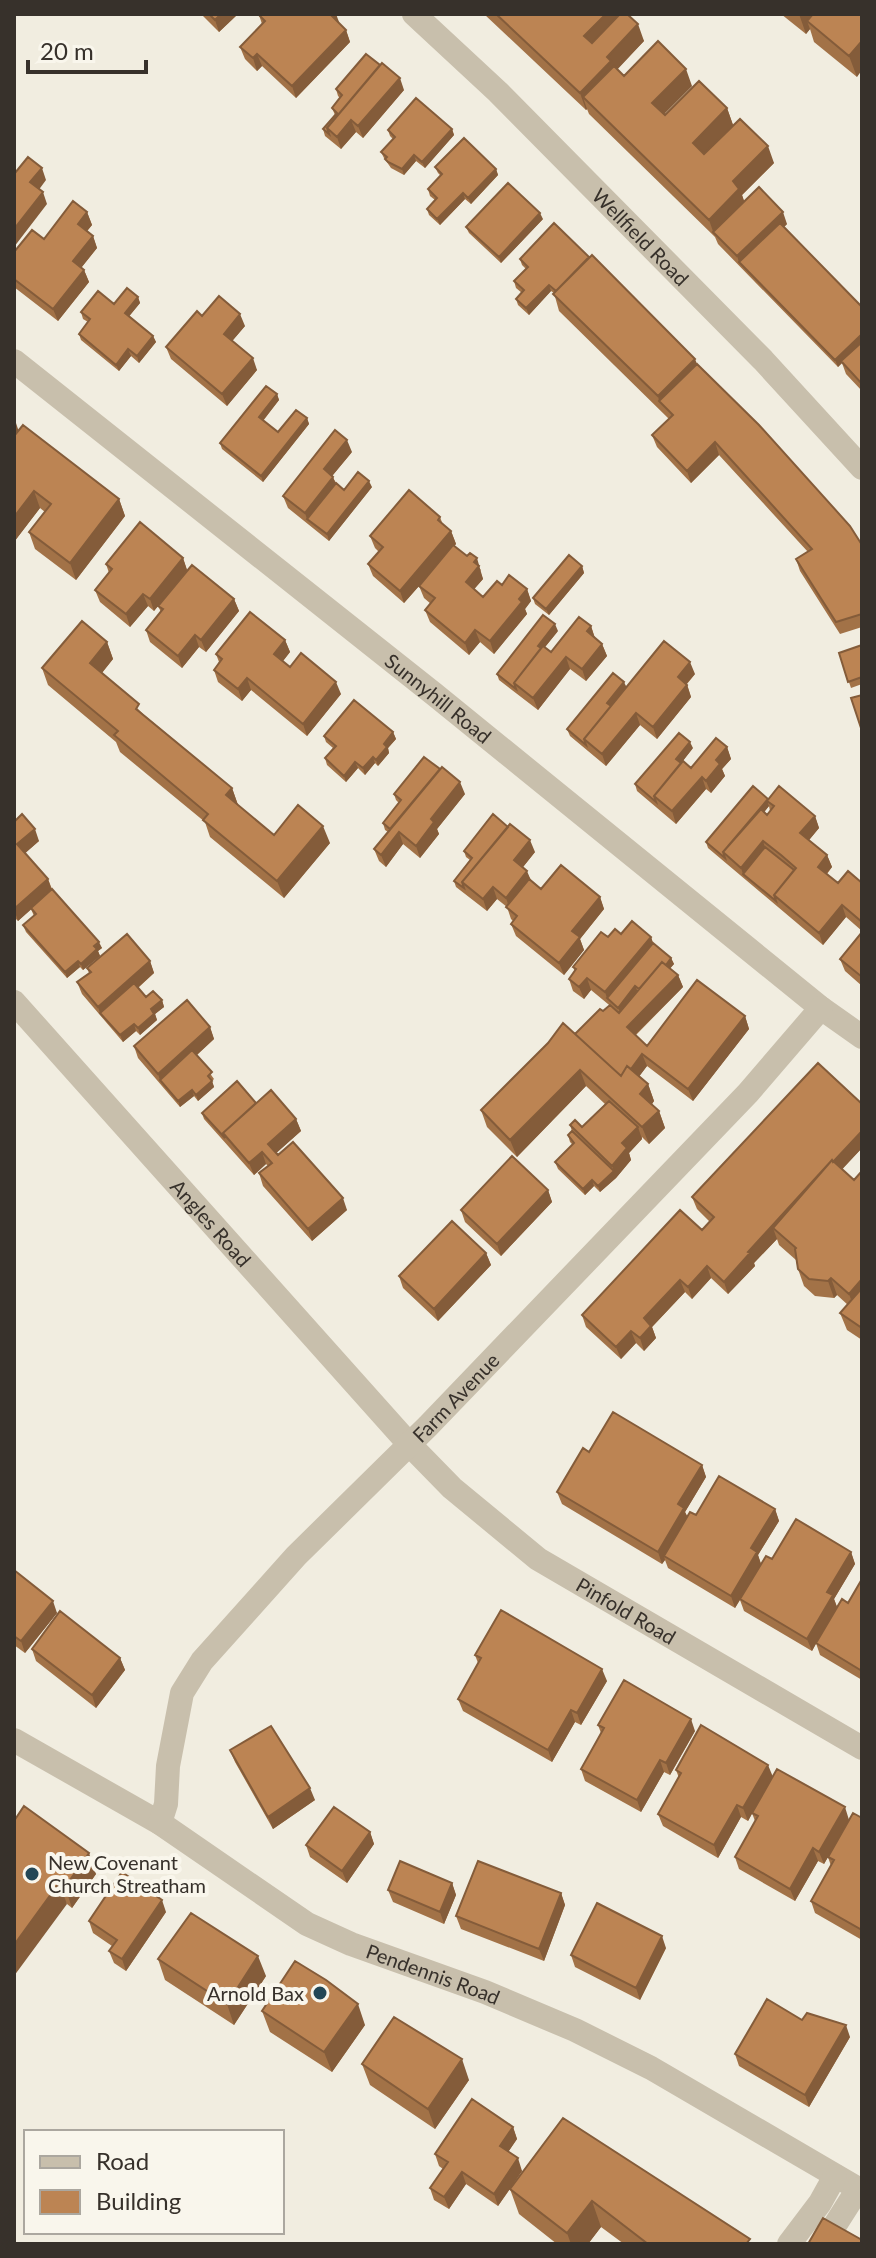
<svg xmlns="http://www.w3.org/2000/svg" width="876" height="2258" font-family="Lato,sans-serif">
	<style>
		.lines { fill: none; stroke-linecap: round; stroke-linejoin: round }
		.minor { stroke: #c8bfac; stroke-width: 24 }
		.wall { fill: #a27247; fill-rule: evenodd }
		.shaded-wall { fill: #845c3a }
		.building { fill: #bc8453; stroke: #845c3a; stroke-width: 2 }
		.poi-dot { fill: #234756; stroke: #f9f6ec; stroke-width: 3 }
		.labels { text-anchor: middle; dominant-baseline: central; stroke-width: 8; stroke-linejoin: round; paint-order: stroke }
		.street-label { font-size: 20px; fill: #37312b; stroke: #f9f6ec }
		.poi-label { font-size: 20px; fill: #37312b; stroke: #f9f6ec; text-anchor: start }
	</style>
	<rect width="100%" height="100%" fill="#f1ede0"/>
	<g class="lines">
		<!-- minor -->
		<g class="minor">
			<path id="s1" d="M414,14L498,92L763,360L862,468"/>
			<path id="s2" d="M14,361L434,694L821,1008L862,1037"/>
			<path id="s3" d="M14,1002L409,1444L452,1488L538,1559L862,1748"/>
			<path id="s4" d="M14,1740L160,1823L307,1924L351,1944L485,1992L575,2030L651,2068L862,2191"/>
			<path id="s5" d="M160,1823L166,1804L168,1766L182,1693L202,1661L296,1556L428,1426L748,1093L821,1008"/>
			<path d="M789,2244L820,2203L835,2176"/>
			<path d="M823,2244L858,2189"/>
		</g>
	</g>
	<!-- wall -->
	<path class="wall" d="M201,14H238L219,32Z
		M260,14H336L338,23L346,30L350,42L296,98L262,66L257,71L245,59L240,47L262,24L259,15Z
		M484,14H627L644,41L617,69L624,76L692,86L664,114L665,115L727,108L733,125L774,163L742,195L744,202L787,224L784,227L862,307V391L846,374L842,363L838,367L718,244L715,237L589,114L587,109L586,110Z
		M781,14H862L857,77L814,42L810,29L806,34Z
		M336,89L404,90L363,138L356,132L341,149L325,136L323,129L335,115L332,108L340,98L338,96Z
		M452,129L454,135L425,168L416,161L404,175L391,168L384,158L381,152L393,139L390,136L388,130Z
		M435,167L496,169L498,175L471,204L465,199L440,225L429,215L427,209L435,200L430,196L428,189L441,176L438,173Z
		M87,212L92,225L87,231L93,236L97,248L81,268L84,270L89,282L58,321L14,287V252L44,239Z
		M543,219L501,263L469,233L466,227Z
		M520,259L697,364L862,545V627L840,634L800,571L796,559L808,552L719,455L691,483L657,447L652,435L669,419L559,311L554,293L551,291L529,315L518,305L516,299L522,293L516,288L514,281L526,269L522,265Z
		M138,297L140,303L129,316L153,336L156,342L139,363L131,356L119,371L81,340L79,334L88,322L83,319L81,312Z
		M202,316L245,326L232,341L257,370L227,406L171,359L166,347Z
		M277,394L279,400L263,421L278,432L307,418L309,424L263,482L222,449L220,443Z
		M18,430L119,499L125,516L76,580L35,549L29,532L45,512L40,508L14,542Z
		M352,452L332,476L336,483L344,490L372,487L329,541L288,508L283,496Z
		M440,517L443,525L451,531L456,544L454,546L481,570L480,571L483,579L474,589L483,597L502,585L527,589L531,601L525,609L527,614L494,654L480,642L469,655L430,622L425,610L431,604L424,598L419,586L404,603L373,576L368,564L379,552L375,548L370,536Z
		M183,558L187,570L234,599L239,611L206,652L199,647L182,668L150,642L146,630L161,612L158,606L154,611L148,606L130,627L100,602L95,590L109,573L106,564Z
		M582,566L584,573L549,615L535,604L533,598Z
		M591,626L595,638L602,644L607,656L586,681L570,669L538,710L499,680L497,674L558,631L545,647L551,652Z
		M285,640L290,652L283,661L290,667L341,694L307,736L251,690L242,701L218,682L214,670L219,662L216,654Z
		M107,642L113,659L102,673L143,714L232,788L238,805L274,835L330,843L284,898L210,837L205,822L120,752L116,742L48,685L42,668Z
		M862,645V684L851,688L839,653Z
		M695,674L687,684L691,697L657,739L640,725L606,766L570,736L567,729L626,687Z
		M393,732L396,739L388,748L389,753L378,766L375,763L365,775L358,768L346,782L327,765L325,758L333,748L326,742L324,736Z
		M727,747L731,759L722,769L725,776L711,793L706,789L676,824L637,791L635,784L693,748L681,763L691,768Z
		M394,794H465L437,829L439,834L420,858L403,844L386,867L379,861L374,849L388,832L385,830L383,823L399,803L396,800Z
		M768,799L815,816L819,828L809,840L827,855L832,867L827,874L838,883H862V931L846,917L823,945L708,848L706,842ZM769,806L770,811L767,815L764,812Z
		M14,822L39,841L25,853L48,879L52,889L102,948L98,951L100,956L83,970L80,967L67,978L26,932L23,925L34,916L31,909L18,921L14,917Z
		M464,851L535,852L523,867L531,880L541,889L600,897L604,909L580,939L584,950L564,975L516,936L511,924L513,921L511,919L507,907L497,899L487,911L456,887L454,881L470,860L466,857Z
		M862,932V986L845,971L840,959Z
		M621,934L651,937L653,943L671,958L674,964L670,968L678,975L683,987L636,1035L647,1046L745,1016L749,1029L693,1101L647,1066L639,1076L648,1084L654,1101L652,1104L659,1111L665,1128L649,1144L642,1137V1139L629,1153L631,1160L616,1178L600,1192L594,1186L585,1195L558,1169L555,1162L573,1145L570,1142L568,1135L572,1131L570,1125L582,1127L605,1104L586,1086L517,1157L487,1127L481,1110L603,1011L614,1009L591,990L584,999L573,991L569,979L575,972L573,967L608,937Z
		M150,961L154,973L138,988L146,997L162,1000L164,1007L155,1014L157,1020L140,1035L136,1031L123,1042L82,994L77,982L89,973L87,968Z
		M210,1027L214,1039L197,1055L214,1079L212,1081L214,1087L198,1101L194,1096L180,1107L138,1058L134,1046Z
		M256,1103L296,1119L301,1131L276,1153L347,1210L312,1241L263,1186L259,1173L268,1166L266,1164L254,1175L204,1119L202,1113Z
		M862,1104V1148L842,1169L854,1180L862,1171V1340L847,1330L840,1313L848,1305L837,1295L834,1298L815,1296L804,1286L798,1269L796,1260L779,1245L777,1239L754,1263L755,1266L728,1294L711,1278L692,1299L685,1292L652,1327L656,1338L644,1351L636,1343L621,1359L586,1327L582,1315L702,1230L710,1222L697,1209L692,1197Z
		M548,1190L552,1202L501,1256L465,1222L461,1210Z
		M486,1253L491,1265L438,1321L403,1288L399,1276Z
		M589,1452L702,1465L706,1477L685,1512L687,1516L775,1509L779,1521L758,1555L761,1564L772,1559L851,1552L855,1564L834,1599L837,1607L848,1603L862,1579V1680L820,1655L816,1643L812,1651L744,1611L740,1600L735,1608L668,1568L665,1560L662,1564L562,1504L557,1492Z
		M14,1570L57,1613L25,1653L14,1645Z
		M32,1649L120,1658L125,1670L96,1708L36,1661Z
		M475,1655L607,1681L581,1725L575,1722L552,1762L463,1711L458,1699L478,1663Z
		M598,1725L695,1731L670,1775L664,1772L641,1812L585,1781L581,1769L601,1733Z
		M230,1750L315,1800L273,1829L235,1762Z
		M676,1770L773,1777L849,1820L862,1818V1940L815,1913L811,1901L831,1866L828,1857L824,1864L818,1861L795,1901L739,1869L735,1857L755,1821L752,1813L748,1821L741,1817L718,1858L663,1826L658,1814L679,1778Z
		M14,1821L96,1874L72,1908L67,1904Z
		M370,1832L374,1844L347,1883L310,1857L306,1845Z
		M452,1883L456,1895L444,1924L393,1902L388,1890Z
		M561,1893L565,1905L544,1961L461,1929L456,1916Z
		M166,1912L126,1971L114,1963L109,1951L112,1946L93,1933L89,1921Z
		M666,1948L640,2000L575,1967L571,1955Z
		M158,1959L266,1976L234,2025L165,1980Z
		M262,2011L365,2025L332,2072L270,2032Z
		M802,2020L850,2037L809,2107L739,2066L735,2054Z
		M362,2064L469,2080L435,2129L370,2085Z
		M563,2118L752,2244H624L601,2227L588,2244H557L519,2214L510,2189L498,2206L466,2184L449,2209L434,2200L430,2188L443,2169L439,2166L435,2154L513,2127L517,2139L508,2152L522,2171L513,2184Z"/>
	<!-- shaded-wall -->
	<path class="shaded-wall" d="M221,14H238L219,32L215,20Z
		M330,14H336L339,22L334,27Z
		M606,14H622L590,53L584,36Z
		M799,14H823L807,21L810,29L806,34Z
		M638,24L644,41L615,72L583,97L587,109L586,110L580,93L607,57Z
		M346,30L350,42L296,98L292,86Z
		M862,41V70L857,77L849,56Z
		M257,54L262,66L257,71L253,58Z
		M686,69L692,86L658,120L652,103Z
		M400,78L404,90L363,138L358,126Z
		M727,108L733,125L699,160L693,143Z
		M351,120L356,132L341,149L337,137Z
		M452,129L454,135L425,168L422,162Z
		M768,146L774,163L742,195L746,206L713,232L715,237L709,220L733,181Z
		M414,155L416,161L404,175L402,169Z
		M42,168L46,180L35,195L30,182Z
		M496,169L498,175L471,204L468,198Z
		M43,192L47,204L14,247V229Z
		M463,193L465,199L440,225L437,219Z
		M87,212L92,225L83,236L78,224Z
		M783,212L787,224L744,267L739,262L737,256Z
		M540,213L543,219L501,263L499,257Z
		M93,236L97,248L77,273L73,261Z
		M84,270L89,282L58,321L53,309Z
		M549,285L551,291L529,315L526,308Z
		M138,297L140,303L127,319L125,313Z
		M240,314L245,326L228,346L224,334Z
		M862,334V343L838,367L835,360Z
		M153,336L156,342L139,363L137,356Z
		M128,349L131,356L119,371L116,365Z
		M253,358L257,370L227,406L222,394Z
		M695,359L702,376L659,401L658,396Z
		M277,394L279,400L261,423L259,417Z
		M307,418L309,424L263,482L261,476Z
		M16,423L20,435L14,443V425Z
		M347,440L352,452L328,481L324,469Z
		M715,442L719,455L691,483L687,471Z
		M333,477L338,489L307,519L305,513Z
		M369,481L372,487L329,541L327,534Z
		M34,491L40,508L14,542V517Z
		M119,499L125,516L76,580L70,563Z
		M451,531L456,544L404,603L400,591Z
		M183,558L187,570L154,611L150,599Z
		M477,558L483,579L470,594L466,582L474,562Z
		M582,566L584,573L549,615L546,609Z
		M527,589L531,601L525,609L527,614L494,654L490,641Z
		M143,594L148,606L130,627L126,614Z
		M234,599L239,611L206,652L201,640Z
		M555,624L558,631L541,652L538,646Z
		M591,626L595,639L587,631Z
		M475,630L480,642L469,655L465,643Z
		M195,635L199,647L182,668L178,656Z
		M285,640L290,652L279,666L274,654Z
		M107,642L113,659L96,680L90,663Z
		M602,644L607,656L586,681L582,669Z
		M566,657L570,669L538,710L533,698Z
		M690,662L695,674L682,689L678,677Z
		M247,678L251,690L242,701L238,689Z
		M336,682L341,694L307,736L303,724Z
		M624,682L627,688L609,709L607,703Z
		M687,685L691,697L657,739L653,727Z
		M636,713L640,725L606,766L602,754Z
		M393,732L396,739L388,748L389,753L378,766L376,760L384,744Z
		M690,742L693,748L679,766L676,759Z
		M727,747L731,759L722,769L725,776L711,793L706,781L716,760Z
		M373,757L375,763L365,775L363,768Z
		M355,762L358,768L346,782L344,776Z
		M702,777L706,789L676,824L672,811Z
		M460,782L465,794L437,829L439,834L420,858L416,846L431,819Z
		M232,788L238,805L226,795Z
		M767,801L769,806L752,827L749,820Z
		M815,816L819,828L805,845L800,833Z
		M323,826L330,843L284,898L277,881Z
		M35,829L39,841L22,856L17,844Z
		M399,832L403,844L386,867L381,855Z
		M530,840L535,852L519,872L514,860Z
		M763,841L767,854L743,874L741,868Z
		M827,855L832,867L822,879L818,867Z
		M527,871L532,883L510,910L506,898Z
		M48,879L52,891L18,921L14,909Z
		M493,887L497,899L487,911L483,899Z
		M600,897L604,909L580,939L584,950L564,975L559,963L572,931Z
		M842,905L846,917L823,945L819,933Z
		M651,937L655,949L607,998L605,992Z
		M99,942L102,948L98,951L100,956L83,970L81,964Z
		M671,958L674,964L645,998L643,992Z
		M78,961L80,967L67,978L65,972Z
		M150,961L154,973L105,1017L100,1013L98,1007Z
		M678,975L683,987L631,1039L627,1027Z
		M587,978L591,990L584,999L579,987Z
		M635,986L638,992L621,1014L618,1008Z
		M162,1000L164,1007L155,1014L157,1020L140,1035L138,1028L151,1009Z
		M745,1016L749,1029L693,1101L688,1089Z
		M134,1024L136,1031L123,1042L120,1035Z
		M210,1027L214,1039L164,1085L160,1080L158,1074Z
		M642,1054L647,1066L627,1093L622,1081Z
		M580,1070L586,1086L517,1157L510,1140Z
		M212,1081L214,1087L198,1101L196,1095Z
		M648,1084L654,1101L647,1111L640,1094Z
		M192,1090L194,1096L180,1107L178,1101Z
		M659,1111L665,1128L649,1144L642,1127Z
		M296,1119L301,1131L273,1156L268,1144Z
		M638,1127L642,1139L629,1153L631,1160L616,1178L600,1192L598,1186L614,1171L612,1166L622,1143Z
		M862,1131V1148L781,1235L773,1228L777,1239L754,1263L755,1266L728,1294L724,1282L748,1252Z
		M262,1152L266,1164L254,1175L249,1163Z
		M592,1180L594,1186L585,1195L583,1189Z
		M548,1190L552,1202L501,1256L497,1244Z
		M343,1198L347,1210L312,1241L308,1229Z
		M486,1253L491,1265L438,1321L434,1309Z
		M707,1266L711,1278L692,1299L688,1287Z
		M831,1278L837,1295L834,1298L828,1281Z
		M862,1279V1303L855,1311L849,1294Z
		M680,1280L685,1292L652,1327L656,1338L644,1351L640,1338L644,1318Z
		M631,1331L636,1343L621,1359L616,1347Z
		M702,1465L706,1477L685,1512L689,1520L664,1556L665,1560L662,1564L658,1552L678,1504Z
		M775,1509L779,1521L758,1555L761,1564L735,1608L731,1596L751,1548Z
		M851,1552L855,1564L834,1599L837,1607L812,1651L807,1639L827,1592Z
		M53,1601L57,1613L25,1653L21,1641Z
		M120,1658L125,1670L96,1708L92,1695Z
		M602,1669L607,1681L581,1725L577,1713Z
		M571,1710L575,1722L552,1762L548,1750Z
		M691,1719L695,1731L670,1775L666,1763Z
		M660,1760L664,1772L641,1812L637,1800Z
		M768,1765L773,1777L748,1821L743,1808Z
		M310,1788L315,1800L273,1829L268,1817Z
		M737,1805L741,1817L718,1858L714,1845Z
		M845,1807L849,1820L824,1864L819,1852Z
		M370,1832L374,1844L347,1883L342,1871Z
		M813,1848L818,1861L795,1901L790,1889Z
		M89,1853L96,1874L72,1908L65,1887Z
		M59,1883L67,1904L14,1976V1945Z
		M452,1883L456,1895L444,1924L440,1912Z
		M561,1893L565,1905L544,1961L539,1949Z
		M162,1900L166,1912L126,1971L122,1959Z
		M662,1936L666,1948L640,2000L636,1988Z
		M258,1956L266,1976L234,2025L227,2004Z
		M358,2004L365,2025L332,2072L324,2052Z
		M846,2025L850,2037L809,2107L805,2095Z
		M462,2059L469,2080L435,2129L428,2109Z
		M513,2127L517,2139L504,2158L500,2146Z
		M518,2158L522,2171L498,2206L494,2194Z
		M462,2172L466,2184L449,2209L444,2197Z
		M592,2201L601,2227L588,2244H571L567,2233Z"/>
	<!-- building -->
	<path class="building" d="M209,14H221L215,20Z
		M260,14H330L346,30L292,86L257,54L253,58L240,47L265,21L259,15Z
		M496,14H606L584,36L592,43L620,14H627L638,24L607,57L611,61L580,93Z
		M813,14H862V41L849,56L807,21Z
		M658,41L686,69L652,103L665,115L699,81L727,108L693,143L704,154L740,119L768,146L733,181L739,189L709,220L583,97L614,66L624,76Z
		M366,54L380,65L327,128L329,134L323,129L337,113L332,108L342,95L336,89Z
		M382,63L400,78L358,126L351,120L337,137L327,128Z
		M416,98L452,129L422,162L414,155L402,169L388,162L385,159L387,157L381,152L395,137L388,130Z
		M464,138L496,169L468,198L463,193L437,219L427,209L437,198L428,189L442,174L435,167Z
		M28,157L42,168L30,182L43,192L14,229V172L15,173Z
		M508,183L540,213L499,257L466,227Z
		M759,187L783,212L737,256L713,232Z
		M73,201L87,212L78,224L93,236L73,261L84,270L53,309L14,279V252L32,230L44,239Z
		M554,223L589,257L556,291L549,285L526,308L516,299L524,290L514,281L528,267L520,259Z
		M780,223L862,307V334L835,360L739,262Z
		M592,255L695,359L658,396L553,294Z
		M127,288L138,297L125,313L153,336L137,356L128,349L116,365L79,334L90,319L81,312L98,291L114,304Z
		M219,296L240,314L224,334L253,358L222,394L166,347L197,311L202,316Z
		M862,342V384L841,361Z
		M697,364L759,425L850,526L862,545V614L836,622L796,559L812,549L715,442L687,471L652,435L673,415L659,401Z
		M266,386L277,394L259,417L278,432L296,410L307,418L261,476L220,443Z
		M23,425L119,499L70,563L29,532L51,504L34,491L14,517V436Z
		M335,430L347,440L324,469L333,477L305,513L283,496Z
		M358,472L369,481L327,534L307,519L336,483L344,490Z
		M409,490L440,517L438,520L451,531L400,591L368,564L383,547L370,536Z
		M140,522L183,558L150,599L143,594L126,614L95,590L112,569L106,564Z
		M453,545L467,556L470,553L477,558L474,562L479,566L466,582L483,597L497,581L502,585L509,575L527,589L519,599L522,602L490,641L475,630L465,643L425,610L435,598L419,586Z
		M569,555L582,566L546,609L533,598Z
		M192,565L234,599L201,640L195,635L178,656L146,630L163,609L158,606Z
		M250,612L285,640L274,654L290,667L301,653L336,682L303,724L247,678L238,689L214,670L222,659L216,654Z
		M543,615L555,624L538,646L541,648L514,683L516,689L497,674Z
		M579,617L591,626L587,631L602,644L582,669L566,657L533,698L514,683L543,646L551,652Z
		M82,621L107,642L90,663L139,704L136,709L232,788L226,795L274,835L298,805L323,826L277,881L203,820L208,814L114,735L118,731L42,668Z
		M664,641L690,662L678,677L687,685L653,727L636,713L602,754L584,739Z
		M862,645V677L848,682L839,653Z
		M613,673L624,682L607,703L611,706L584,739L586,745L567,729Z
		M862,695V728H861L851,698Z
		M354,700L393,732L384,744L387,747L376,760L373,757L363,768L355,762L344,776L325,758L336,746L324,736Z
		M679,733L690,742L676,759L681,763L654,796L656,802L635,784Z
		M716,738L727,747L716,760L720,764L706,781L702,777L672,811L654,796L683,761L691,768Z
		M424,757L440,769L390,829L383,823L401,800L394,794Z
		M442,767L460,782L431,819L434,822L416,846L399,832L381,855L374,849Z
		M753,786L768,799L723,852L725,858L706,842Z
		M779,786L815,816L800,833L827,855L818,867L838,883L848,871L862,883V922L842,905L819,933L774,895L796,868L781,855L763,841L741,868L723,852L761,809L767,815L774,806L767,801Z
		M22,814L35,829L17,844L48,879L14,909V822Z
		M493,814L508,827L462,882L464,888L454,881L472,858L464,851Z
		M510,824L530,840L514,860L527,871L506,898L493,887L483,899L462,882Z
		M765,847L794,870L774,895L776,901L743,874Z
		M561,865L600,897L572,931L580,937L559,963L511,924L517,916L506,907L529,879L541,889Z
		M52,889L99,942L94,946L97,949L81,964L78,961L65,972L23,925L36,914L31,908Z
		M632,921L651,937L605,992L587,978L579,987L569,979L576,969L573,967L601,932L608,937L615,929L621,934Z
		M862,932V977L840,959Z
		M127,934L150,961L98,1007L77,982L91,972L87,968Z
		M653,943L671,958L666,965L662,962L639,989L635,986L618,1008L607,998Z
		M662,962L678,975L627,1027L647,1046L697,980L745,1016L688,1089L642,1054L631,1069L627,1066L621,1076L575,1034L600,1009L603,1011L610,1005L619,1013Z
		M134,983L146,997L153,991L162,1000L151,1009L154,1014L138,1028L134,1024L120,1035L100,1013Z
		M187,1000L210,1027L158,1074L134,1046Z
		M563,1023L621,1076L627,1066L648,1084L640,1094L659,1111L642,1127L580,1070L510,1140L481,1110L548,1043Z
		M192,1050L212,1072L208,1076L212,1081L196,1095L192,1090L178,1101L160,1080Z
		M818,1063L862,1104V1131L833,1162L832,1160L748,1252L750,1253L724,1282L707,1266L688,1287L680,1280L644,1318L651,1326L640,1338L631,1331L616,1347L582,1315L680,1210L702,1230L714,1217L692,1197Z
		M237,1081L256,1103L223,1133L225,1138L202,1113Z
		M271,1090L296,1119L268,1144L278,1155L293,1142L343,1198L308,1229L259,1173L272,1163L262,1152L249,1163L223,1133Z
		M609,1101L638,1127L622,1143L627,1148L612,1166L570,1125L575,1120L582,1127Z
		M572,1131L614,1171L598,1186L592,1180L583,1189L555,1162L574,1143L568,1135Z
		M512,1156L548,1190L497,1244L461,1210Z
		M832,1160L854,1180L862,1171V1279L849,1294L831,1278L828,1281L809,1279L798,1269L795,1249L796,1248L773,1228Z
		M452,1221L486,1253L434,1309L399,1276Z
		M862,1288V1328L840,1313Z
		M613,1412L702,1465L678,1504L684,1508L658,1552L557,1492L583,1448L589,1452Z
		M719,1476L775,1509L751,1548L757,1552L731,1596L664,1556L690,1512L696,1515Z
		M796,1519L851,1552L827,1592L833,1595L807,1639L740,1599L766,1556L772,1559Z
		M14,1570L53,1601L21,1641L14,1636Z
		M862,1579V1671L816,1643L842,1599L848,1603Z
		M501,1610L602,1669L577,1713L571,1710L548,1750L458,1699L481,1658L475,1655Z
		M60,1611L120,1658L92,1695L32,1649Z
		M624,1680L691,1719L666,1763L660,1760L637,1800L581,1769L604,1728L598,1725Z
		M701,1725L768,1765L743,1808L737,1805L714,1845L658,1814L681,1773L676,1770Z
		M271,1726L310,1788L268,1817L230,1750Z
		M777,1769L845,1807L819,1852L813,1848L790,1889L735,1857L758,1816L752,1813Z
		M24,1806L89,1853L65,1887L59,1883L14,1945V1821Z
		M334,1807L370,1832L342,1871L306,1845Z
		M853,1813L862,1818V1930L811,1901L834,1860L828,1857Z
		M400,1861L452,1883L440,1912L388,1890Z
		M478,1861L561,1893L539,1949L456,1916Z
		M122,1872L162,1900L122,1959L109,1951L117,1940L89,1921Z
		M597,1903L662,1936L636,1988L571,1955Z
		M191,1913L258,1956L227,2004L158,1959Z
		M295,1961L326,1980L358,2004L324,2052L262,2011Z
		M767,1999L802,2020L807,2013L846,2025L805,2095L735,2054Z
		M394,2017L462,2059L428,2109L362,2064Z
		M472,2099L513,2127L500,2146L518,2158L494,2194L462,2172L444,2197L430,2188L448,2162L435,2154Z
		M563,2118L750,2239L746,2244H648L592,2201L567,2233L510,2189Z
		M823,2218L862,2240V2244H808Z"/>
	<!-- markers -->
	<g class="poi-dot">
		<circle cx="32" cy="1874" r="8"/>
		<circle cx="320" cy="1993" r="8"/>
	</g>
	<g class="labels">
		<!-- street labels -->
		<g class="street-label">
			<text stroke="none"><textPath href="#s1" startOffset="318">Wellfield Road</textPath></text>
			<text stroke="none"><textPath href="#s2" startOffset="542">Sunnyhill Road</textPath></text>
			<text stroke="none"><textPath href="#s3" startOffset="296">Angles Road</textPath></text>
			<text stroke="none"><textPath href="#s5" startOffset="536">Farm Avenue</textPath></text>
			<text stroke="none"><textPath href="#s3" startOffset="868">Pinfold Road</textPath></text>
			<text stroke="none"><textPath href="#s4" startOffset="482">Pendennis Road</textPath></text>
		</g>
		<!-- poi labels -->
		<g class="poi-label">
			<text x="48" y="1862">New Covenant<tspan x="48" dy="23">Church Streatham</tspan></text>
			<text x="304" y="1993" text-anchor="end">Arnold Bax</text>
		</g>
	</g>
	<!-- border -->
	<rect width="876" height="2258" fill="none" stroke="#37312b" stroke-width="32"/>
	<!-- legend -->
	<rect x="24" y="2130" width="260" height="104" fill="#f9f6ec" stroke="#aba79f" stroke-width="2"/>
	<rect x="40" y="2156" width="40" height="12" fill="#c8bfac" stroke="#aba79f" stroke-width="2"/>
	<text x="96" y="2170" font-size="24" fill="#37312b">Road</text>
	<rect x="40" y="2190" width="40" height="24" fill="#bc8453" stroke="#aba79f" stroke-width="2"/>
	<text x="96" y="2210" font-size="24" fill="#37312b">Building</text>
	<!-- scale -->
	<path d="M28 60v12h118v-12" fill="none" stroke="#37312b" stroke-width="4"/>
	<text x="40" y="60" font-size="24" fill="#37312b" stroke="#f9f6ec" stroke-width="6" paint-order="stroke">20 m</text>
</svg>
